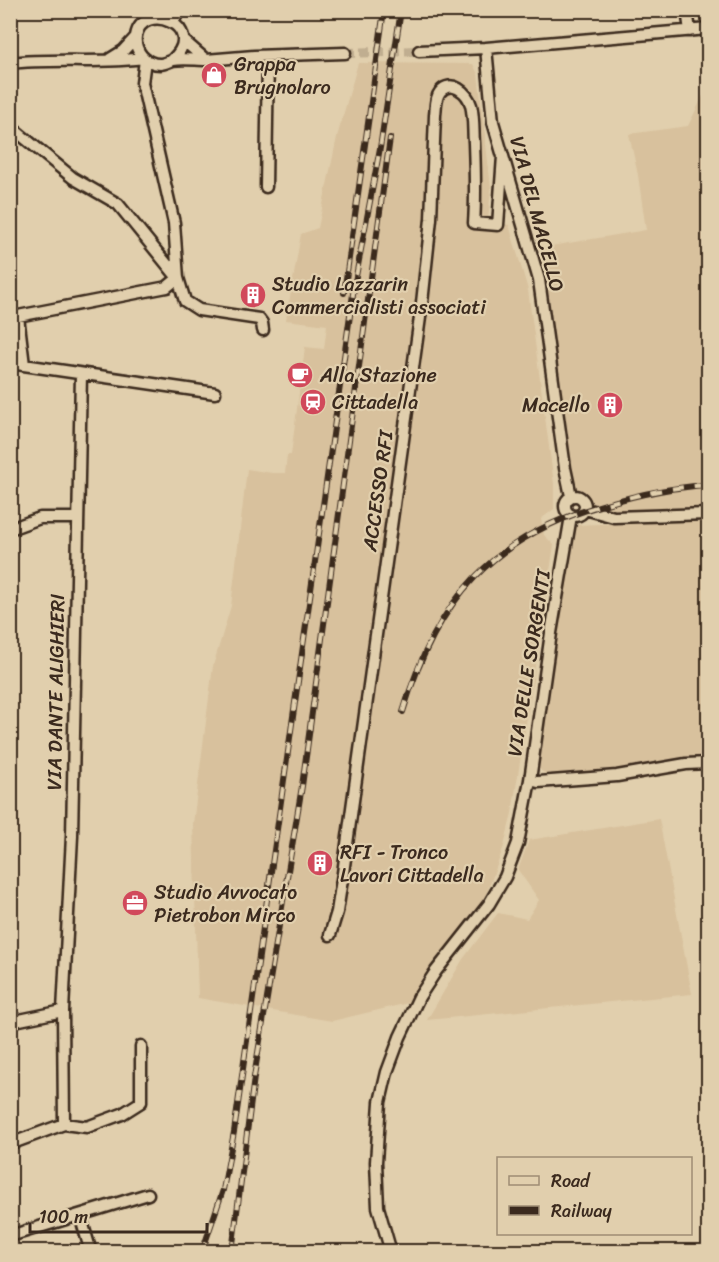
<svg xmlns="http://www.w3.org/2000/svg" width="719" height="1262" font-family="Sriracha,sans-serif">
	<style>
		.built { fill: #d8c19d }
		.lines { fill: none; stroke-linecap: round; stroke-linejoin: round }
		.street-tunnel { stroke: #c0ae90; stroke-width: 10; stroke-dasharray: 10 5; stroke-linecap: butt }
		.street-casing { stroke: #3b2a1e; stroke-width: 15 }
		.street { stroke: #e1cfad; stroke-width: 10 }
		.rail-casing { stroke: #3b2a1e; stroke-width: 6 }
		.rail { stroke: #e1cfad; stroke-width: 4; stroke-dasharray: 11; stroke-linecap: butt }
		.labels { text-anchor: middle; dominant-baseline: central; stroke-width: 4.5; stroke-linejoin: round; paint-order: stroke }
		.poi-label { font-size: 20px; fill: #3b2a1e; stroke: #e1cfad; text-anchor: start }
		.street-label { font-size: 20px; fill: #3b2a1e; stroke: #e1cfad }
	</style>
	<rect width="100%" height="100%" fill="#e1cfad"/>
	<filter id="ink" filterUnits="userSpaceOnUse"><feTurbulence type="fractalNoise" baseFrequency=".0167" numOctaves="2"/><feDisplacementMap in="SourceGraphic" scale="12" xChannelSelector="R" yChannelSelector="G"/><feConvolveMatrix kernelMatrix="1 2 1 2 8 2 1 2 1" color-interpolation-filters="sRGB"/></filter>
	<g filter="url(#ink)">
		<!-- built -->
		<path class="built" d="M358,63L473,64L478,74L491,188L488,221L509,225L528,290L554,484V509L541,519L544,535L554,545L512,813L504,846L478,917L425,999L332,1021L198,998L193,824L213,666L231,606L247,469L272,473H285L287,455H291L305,347L324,349L327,325L286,320L301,234L318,228L337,137Z
			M708,86V507L623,511L607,508L590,502L575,489L539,248L646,230L638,175L629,134L688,126Z
			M708,520V768L548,776L538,768L574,525Z
			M659,819L692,994L427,1020L463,959L498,913L527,919L539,900L518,870L529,840Z"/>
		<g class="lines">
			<!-- street-tunnel -->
			<path class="street-tunnel" d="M345,53L419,51"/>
			<defs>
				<path id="street" d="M687,10L690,31
					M173,21L180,10
					M486,48L493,122L539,280L565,468L571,496
					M419,51L486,48L708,29
					M110,59L123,51L135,38
					M145,60L142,83L174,223L178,278L185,301L199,310L259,319L262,323L263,330
					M172,60C209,26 142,0 136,36C134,51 145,64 160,64C165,64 169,61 173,60C183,58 196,60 206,60L183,40
					M206,60L254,56L345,53
					M10,63C55,58 100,64 143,58
					M10,126L73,178L118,204L178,278
					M266,187L268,56
					M10,363L215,393
					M24,365L18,316L167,287L178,278
					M565 506a10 10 0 1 1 20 0a10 10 0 1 1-20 0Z
					M585,509L614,517L708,514
					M10,529L40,518H77
					M530,780L538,782L617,776L686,764L708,763
					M330,935L337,912L343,873L422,303L431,219L435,115C436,108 435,98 440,92C451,78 468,93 471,105C474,117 473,130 474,143C475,170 476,196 474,223L498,225L503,156
					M10,1022L63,1011
					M64,1124L63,1011L72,836L81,374
					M10,1144L64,1124L87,1127L122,1114L141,1102V1046
					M80,1215L91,1252
					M10,1236L148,1194
					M391,1252L378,1207L376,1162L380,1102L387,1072L400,1037L419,997L436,971L489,904L505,877L518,843L530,780L551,633L571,516"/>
			</defs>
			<!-- street casing -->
			<use href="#street" class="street-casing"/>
			<!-- street -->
			<use href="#street" class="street"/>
			<defs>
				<path id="rail" d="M344,293L384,10
					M403,712C436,600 492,536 606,504C640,494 672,487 708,485
					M202,1252L223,1190L234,1132L354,287L380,148L401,10
					M232,1252L254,1077L302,786L390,138"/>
			</defs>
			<!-- rail casing -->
			<use href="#rail" class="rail-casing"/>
			<!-- rail -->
			<use href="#rail" class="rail"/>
		</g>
	</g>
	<!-- icons -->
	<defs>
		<symbol id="shop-disc" viewBox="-11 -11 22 22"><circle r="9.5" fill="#d1495b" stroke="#e1cfad"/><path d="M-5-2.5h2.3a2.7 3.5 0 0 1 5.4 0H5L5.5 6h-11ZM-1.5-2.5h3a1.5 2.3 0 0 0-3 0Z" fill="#fff"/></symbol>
		<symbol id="building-disc" viewBox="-11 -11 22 22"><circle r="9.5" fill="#d1495b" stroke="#e1cfad"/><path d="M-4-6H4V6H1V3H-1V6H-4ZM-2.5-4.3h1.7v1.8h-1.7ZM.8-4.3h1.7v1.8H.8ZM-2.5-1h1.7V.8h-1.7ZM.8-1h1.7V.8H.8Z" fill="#fff"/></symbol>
		<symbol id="cafe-disc" viewBox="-11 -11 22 22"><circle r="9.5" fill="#d1495b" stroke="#e1cfad"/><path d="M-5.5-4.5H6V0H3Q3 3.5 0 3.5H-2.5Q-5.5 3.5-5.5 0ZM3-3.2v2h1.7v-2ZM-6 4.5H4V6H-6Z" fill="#fff"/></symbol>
		<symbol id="station-disc" viewBox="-11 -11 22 22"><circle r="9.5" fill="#d1495b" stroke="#e1cfad"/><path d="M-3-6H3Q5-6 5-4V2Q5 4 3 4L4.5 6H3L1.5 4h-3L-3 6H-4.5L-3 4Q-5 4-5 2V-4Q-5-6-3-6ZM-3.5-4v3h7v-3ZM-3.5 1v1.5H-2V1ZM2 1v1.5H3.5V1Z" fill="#fff"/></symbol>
		<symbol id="office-disc" viewBox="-11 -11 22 22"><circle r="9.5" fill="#d1495b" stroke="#e1cfad"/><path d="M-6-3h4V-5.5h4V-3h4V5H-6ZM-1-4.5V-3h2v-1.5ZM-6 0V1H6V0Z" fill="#fff"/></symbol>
	</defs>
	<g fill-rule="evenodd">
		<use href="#shop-disc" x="199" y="60" width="30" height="30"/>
		<use href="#building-disc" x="238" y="280" width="30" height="30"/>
		<use href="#cafe-disc" x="285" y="360" width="30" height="30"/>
		<use href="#station-disc" x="298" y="387" width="30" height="30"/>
		<use href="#building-disc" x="595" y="390" width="30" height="30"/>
		<use href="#building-disc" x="305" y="848" width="30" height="30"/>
		<use href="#office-disc" x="120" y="888" width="30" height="30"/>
	</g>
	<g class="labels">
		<!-- poi labels -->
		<g class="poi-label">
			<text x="234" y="64">Grappa<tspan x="234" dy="23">Brugnolaro</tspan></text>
			<text x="272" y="284">Studio Lazzarin<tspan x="272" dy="23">Commercialisti associati</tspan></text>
			<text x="320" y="375">Alla Stazione</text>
			<text x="332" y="402">Cittadella</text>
			<text x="590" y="405" text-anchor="end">Macello</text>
			<text x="340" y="852">RFI - Tronco<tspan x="340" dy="23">Lavori Cittadella</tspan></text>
			<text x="154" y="892">Studio Avvocato<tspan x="154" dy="23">Pietrobon Mirco</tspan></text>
		</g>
		<!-- street labels -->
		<g class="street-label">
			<text transform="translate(537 214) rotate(75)">VIA DEL MACELLO</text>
			<text transform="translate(378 491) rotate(-82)">ACCESSO RFI</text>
			<text transform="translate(529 663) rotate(-81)">VIA DELLE SORGENTI</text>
			<text transform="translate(56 692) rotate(-89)">VIA DANTE ALIGHIERI</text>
		</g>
	</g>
	<!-- margin -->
	<rect width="719" height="1262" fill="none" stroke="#e1cfad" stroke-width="36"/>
	<rect x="18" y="18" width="683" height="1226" fill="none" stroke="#3b2a1e" stroke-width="2" filter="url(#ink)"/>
	<!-- legend -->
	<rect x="497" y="1157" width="195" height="78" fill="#e1cfad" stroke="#9f8d74" stroke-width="1.5"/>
	<rect x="509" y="1176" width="30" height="9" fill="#e1cfad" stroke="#9f8d74" stroke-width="1.5"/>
	<text x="551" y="1187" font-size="18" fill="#3b2a1e">Road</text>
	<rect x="509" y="1206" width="30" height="9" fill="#3b2a1e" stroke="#9f8d74" stroke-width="1.5"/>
	<text x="551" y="1217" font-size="18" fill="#3b2a1e">Railway</text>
	<!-- scale -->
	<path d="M30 1223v9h177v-9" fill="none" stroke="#3b2a1e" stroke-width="3"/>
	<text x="39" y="1223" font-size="18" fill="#3b2a1e" stroke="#e1cfad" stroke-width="4.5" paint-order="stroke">100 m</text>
</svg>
